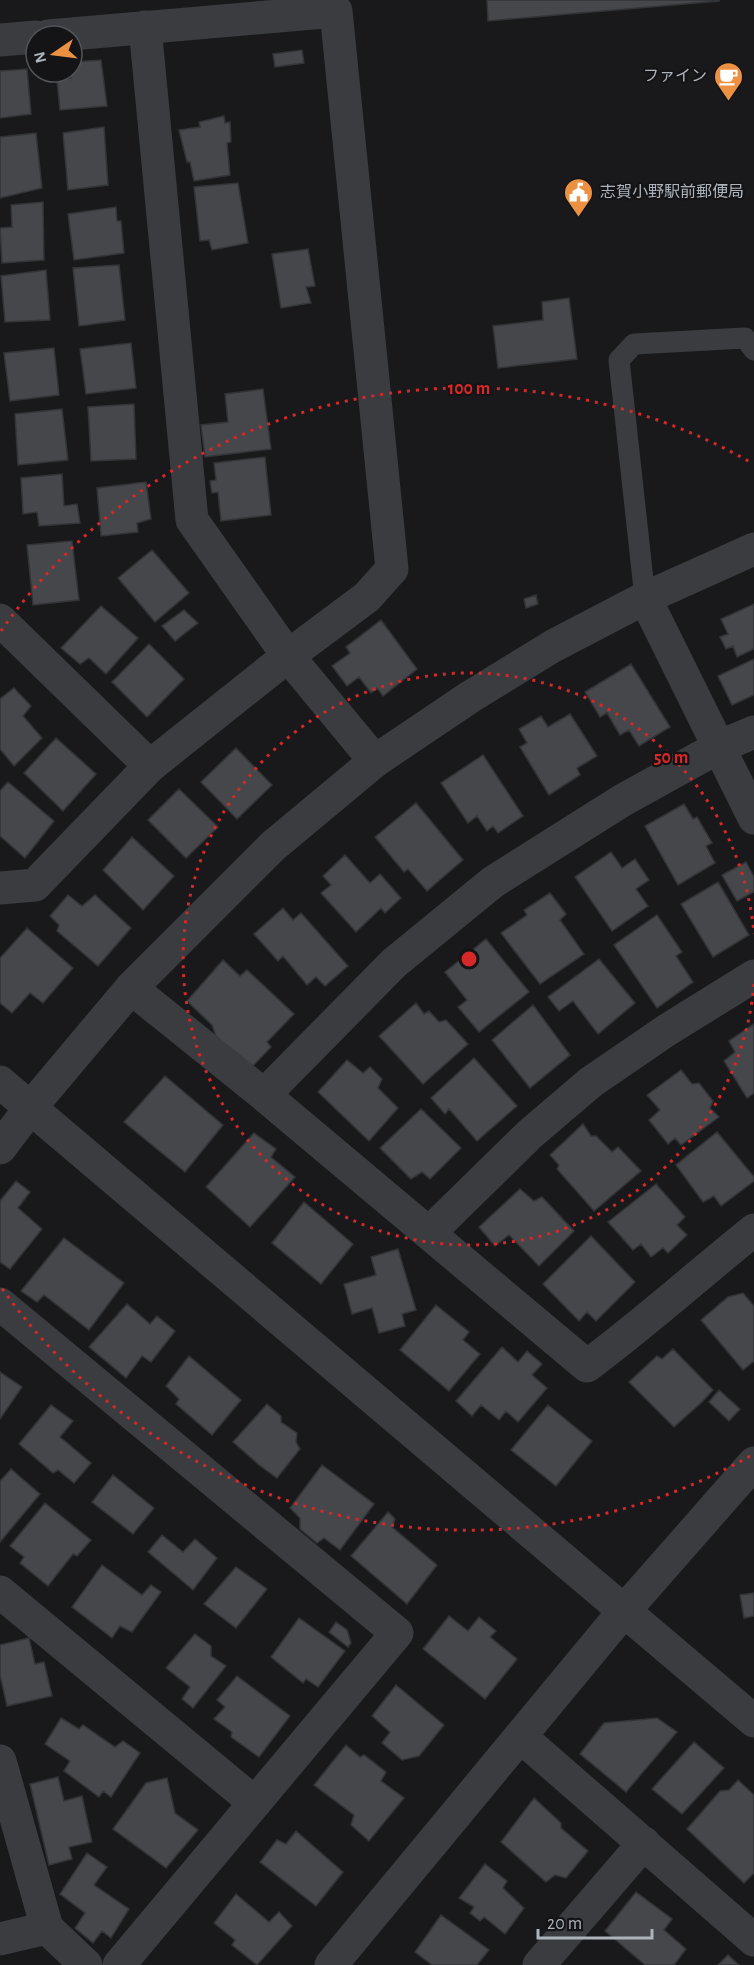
<svg xmlns="http://www.w3.org/2000/svg" width="754" height="1965" font-family="'Alegreya Sans','Noto Sans JP',sans-serif">
	<style>
		.building { fill: #46474b; stroke: #333437; stroke-width: 1.5 }
		.lines { fill: none; stroke-linecap: round; stroke-linejoin: round }
		.service { stroke: #3a3c40; stroke-width: 21 }
		.minor { stroke: #3a3c40; stroke-width: 33 }
		.tertiary { stroke: #3a3c40; stroke-width: 33 }
		.ring { fill: none; stroke: #d62828; stroke-width: 3; stroke-dasharray: 3 6 }
		.labels { text-anchor: middle; dominant-baseline: central; stroke-width: 4.5; stroke-linejoin: round; paint-order: stroke }
		.poi-label { font-size: 16px; fill: #acb3ba; stroke: #141416; text-anchor: end }
		.centre { fill: #d62828; stroke: #141416; stroke-width: 3 }
		.ring-label { font-size: 18px; text-anchor: middle; font-weight: bold; fill: #d62828; stroke: #141416; stroke-width: 4.5; stroke-linejoin: round; paint-order: stroke }
	</style>
	<rect width="100%" height="100%" fill="#19191b"/>
	<!-- building -->
	<path class="building" d="M487,0H719V1L488,21Z
		M302,50L304,63L275,67L273,54Z
		M101,60L107,106L60,110L57,80L71,78L70,72H72V62Z
		M27,69L31,114L0,118V71Z
		M224,116L225,123L230,122L231,142L227,143L230,175L194,181L190,162H187L179,130L200,127L199,122Z
		M104,127L108,185L68,190L63,133Z
		M36,133L42,188L0,198V137Z
		M238,183L248,243L212,250L209,240L200,241L194,187Z
		M43,202L44,260L2,263L0,228L12,227L11,205Z
		M116,207L117,221H121L124,253L74,260L68,214Z
		M308,249L315,286L306,287L311,303L281,308L272,254Z
		M119,265L125,320L79,326L73,268Z
		M46,270L50,320L5,322L1,276Z
		M569,298L577,359L498,368L493,326L543,320L542,302Z
		M131,343L136,388L86,394L80,349Z
		M54,348L59,395L10,401L4,353Z
		M263,389L271,449L205,457L201,425L228,422L225,394Z
		M134,404L136,459L91,461L88,407Z
		M62,409L68,460L18,465L15,414Z
		M265,457L271,515L221,521L218,492L212,493L210,481L216,480L214,463Z
		M62,474L64,506L77,504L80,523L39,526L37,512L23,514L21,478Z
		M146,482L151,519L137,523L138,532L101,536L97,488Z
		M72,541L79,600L33,605L27,545Z
		M152,550L189,593L155,622L118,578Z
		M536,595L538,604L526,608L524,599Z
		M754,604V649L737,657L733,646L726,649L720,637L728,634L721,619Z
		M101,606L138,638L106,674L89,658L80,664L61,648Z
		M184,610L198,623L175,641L162,626Z
		M381,620L417,669L383,696L377,688L371,693L359,677L347,686L332,666L350,653L346,647Z
		M149,644L184,679L147,717L112,682Z
		M754,659V695L732,705L718,676Z
		M631,664L670,727L639,746L629,730L620,735L607,713L600,717L585,692Z
		M14,688L31,706L23,716L42,738L14,766L0,749V699Z
		M570,714L597,756L577,768L580,775L549,795L520,747L527,743L519,729L541,716L548,727Z
		M56,738L96,774L63,811L24,773Z
		M236,748L272,785L237,819L201,782Z
		M483,755L523,816L498,833L493,826L487,831L477,816L468,823L441,783Z
		M8,782L54,821L25,858L0,836V791Z
		M179,789L218,827L186,858L148,820Z
		M416,803L463,860L427,891L408,869L404,872L375,837Z
		M684,804L693,819L697,817L712,843L706,846L715,863L678,885L645,826Z
		M132,837L174,876L143,910L103,870Z
		M611,852L622,868L635,859L649,880L636,889L648,906L612,931L575,877Z
		M345,855L370,883L380,874L401,898L385,913L381,908L356,932L321,893L331,885L323,876Z
		M746,862L754,877V892L737,901L722,875Z
		M718,882L749,935L713,957L681,904Z
		M550,893L566,914L560,920L584,954L540,984L501,933L527,915L524,910Z
		M68,895L82,906L95,895L131,928L98,966L57,931L59,925L50,916Z
		M283,908L293,920L301,913L348,966L325,986L316,977L307,985L283,956L278,961L254,934Z
		M657,915L682,952L676,956L693,982L657,1008L614,945Z
		M27,928L73,968L43,1003L30,993L12,1013L0,1003V958Z
		M486,939L529,992L479,1032L458,1007L467,1000L445,972Z
		M599,959L635,1003L598,1034L573,1001L559,1011L548,997Z
		M223,960L240,976L247,970L294,1014L267,1042L271,1047L249,1070L216,1036L212,1025L187,1001Z
		M416,1003L424,1014L429,1011L439,1022L446,1020L468,1044L423,1084L379,1036Z
		M533,1005L570,1055L530,1088L492,1040Z
		M754,1024V1093L747,1098L724,1061L735,1052L729,1041Z
		M474,1058L517,1106L477,1141L449,1109L445,1114L431,1098Z
		M347,1060L363,1073L370,1067L382,1079L378,1088L398,1108L369,1141L318,1092Z
		M681,1070L692,1084L699,1083L713,1101L710,1108L719,1117L681,1145L675,1138L668,1144L649,1120L660,1110L647,1095Z
		M165,1076L223,1125L185,1172L124,1122Z
		M421,1109L461,1148L430,1179L422,1172L411,1179L380,1148Z
		M583,1124L591,1136H596L612,1152L618,1147L641,1171L594,1211L557,1169L559,1165L550,1155Z
		M717,1132L754,1177V1181L721,1206L714,1196L703,1202L676,1165Z
		M254,1133L276,1149L271,1157L295,1177L250,1227L206,1187Z
		M16,1181L30,1192L18,1208L42,1229L10,1269L0,1262V1201Z
		M656,1184L685,1217L677,1225L687,1235L668,1253L663,1248L651,1257L641,1244L633,1250L608,1222Z
		M520,1189L534,1201L542,1197L574,1231L539,1266L509,1235L495,1246L479,1227Z
		M304,1202L353,1244L321,1284L272,1243Z
		M591,1236L635,1282L596,1321L587,1312L579,1321L543,1284Z
		M64,1238L124,1283L89,1330L44,1295L37,1302L21,1291Z
		M398,1249L416,1310L402,1314L405,1326L379,1333L372,1308L352,1314L344,1284L376,1275L371,1257Z
		M743,1293L754,1306V1361L743,1370L701,1320L728,1297Z
		M127,1304L150,1324L157,1316L175,1331L151,1362L142,1356L126,1378L89,1347Z
		M436,1305L469,1332L463,1340L480,1354L449,1391L400,1350Z
		M502,1347L518,1362L527,1351L542,1364L532,1375L547,1388L518,1422L506,1411L499,1420L481,1405L472,1416L456,1401Z
		M673,1349L713,1390L702,1402L674,1427L629,1382L657,1356L662,1359Z
		M189,1356L241,1400L212,1435L176,1404L179,1399L166,1386Z
		M0,1372L22,1387L0,1419Z
		M719,1390L740,1409L729,1421L709,1402Z
		M267,1404L281,1416V1422L297,1433L296,1442L300,1449L277,1478L259,1465L233,1442Z
		M51,1405L73,1421L60,1437L91,1463L74,1483L58,1470L53,1473L19,1444Z
		M548,1405L592,1441L556,1486L511,1450Z
		M322,1465L374,1504L340,1550L324,1538L317,1543L300,1529V1518L290,1508Z
		M11,1469L40,1494L0,1542V1481Z
		M113,1475L154,1508L133,1534L92,1502Z
		M45,1503L91,1540L77,1556L73,1554L48,1586L20,1563L24,1557L10,1546Z
		M388,1512L395,1519L392,1527L437,1565L407,1604L351,1556Z
		M162,1535L183,1552L195,1539L217,1558L193,1590L148,1552Z
		M102,1565L142,1595L151,1585L161,1592L132,1632L120,1626L112,1638L72,1607Z
		M236,1567L267,1589L236,1628L204,1604Z
		M754,1593V1616L744,1618L740,1595Z
		M449,1616L468,1631L479,1617L496,1631L490,1637L517,1659L485,1699L423,1649Z
		M299,1618L345,1651L318,1687L306,1679L303,1683L271,1657Z
		M336,1622L347,1630L351,1643L348,1647L329,1632Z
		M195,1634L211,1646V1656L226,1666L193,1708L182,1699L190,1687L166,1668Z
		M29,1638L35,1664L44,1662L52,1696L7,1706L0,1675V1645Z
		M237,1676L290,1716L259,1757L231,1737L232,1732L214,1719L225,1707L217,1700Z
		M396,1685L444,1725L419,1756L402,1760L382,1743L390,1732L372,1716Z
		M61,1718L79,1729L83,1725L115,1747L123,1741L140,1753L111,1797L103,1791L99,1797L64,1771L70,1761L45,1744Z
		M657,1718L677,1732L626,1792L580,1754L604,1723Z
		M694,1742L724,1768L682,1814L652,1789Z
		M346,1745L360,1757L364,1755L386,1772L381,1781L404,1798L369,1841L351,1825L354,1815L314,1785Z
		M58,1777L64,1801L82,1796L92,1842L69,1847L72,1859L49,1865L30,1784Z
		M167,1778L175,1813L198,1830L166,1868L113,1829L146,1783Z
		M738,1780L754,1795V1873L744,1883L687,1829L720,1791L729,1790Z
		M534,1798L561,1823V1828L588,1851L566,1878L555,1875L546,1882L501,1842Z
		M296,1831L343,1872L316,1906L260,1862L277,1840L286,1844Z
		M87,1853L107,1867L94,1885L129,1909L111,1938L102,1931L93,1943L75,1928L85,1913L60,1894Z
		M485,1864L507,1881L503,1888L524,1908L505,1934L484,1917L480,1921L470,1913L474,1907L459,1898Z
		M636,1892L672,1919L664,1930L686,1949L674,1965H645L605,1931Z
		M236,1894L269,1922L279,1912L292,1926L257,1965L232,1945L235,1940L214,1923Z
		M441,1915L489,1950L477,1965H432L415,1952Z
		M728,1955L739,1965H718Z"/>
	<g class="lines">
		<!-- service -->
		<path class="service" d="M645,598L619,360L634,344L745,338L754,350"/>
		<!-- minor -->
		<path class="minor" d="M145,27L192,520L288,656L375,761
			M0,40L36,37
			M645,598L754,818
			M0,620L150,766
			M754,732L719,747L623,800L493,882L394,963L264,1095L587,1366C645,1323 698,1275 754,1230
			M0,888L35,885L150,766L288,656L367,597L392,569L336,11L48,36
			M131,988L264,1095
			M0,1148L31,1107
			M429,1233L530,1134L591,1082L667,1030L754,976
			M0,1304L397,1633L119,1965
			M0,1592L255,1803
			M521,1737L754,1940
			M0,1761L47,1928L86,1965
			M0,1939L47,1928
			M539,1965L644,1843"/>
		<!-- tertiary -->
		<path class="tertiary" d="M0,1082L754,1721
			M31,1107L131,988L273,846L375,761L470,697L553,646L645,598L754,549
			M331,1965L624,1611L754,1463"/>
	</g>
	<!-- distance rings -->
	<g class="ring">
		<path d="M754 984A286 286 0 1 1 754 934"/>
		<path d="M750 1456A571 571 0 0 1 1 1287M1 631A571 571 0 0 1 750 462"/>
	</g>
	<!-- icons -->
	<defs>
		<symbol id="cafe-pin" viewBox="-11 -11 22 30"><path d="M0 17L-7.5 6A9.5 9.5 0 1 1 7.5 6Z" fill="#eb9141" stroke="#141416"/><path d="M-5.5-4.5H6V0H3Q3 3.5 0 3.5H-2.5Q-5.5 3.5-5.5 0ZM3-3.2v2h1.7v-2ZM-6 4.5H4V6H-6Z" fill="#fff"/></symbol>
		<symbol id="civic-pin" viewBox="-11 -11 22 30"><path d="M0 17L-7.5 6A9.5 9.5 0 1 1 7.5 6Z" fill="#eb9141" stroke="#141416"/><path d="M-.6-6.5H3V-4.5H.6V-3L4-1V1h2V6H-6V1h2V-1L-.6-3ZM-1.2 2.5V6h2.4V2.5Z" fill="#fff"/></symbol>
	</defs>
	<g fill-rule="evenodd">
		<use href="#cafe-pin" x="712" y="60" width="33" height="45"/>
		<use href="#civic-pin" x="562" y="176" width="33" height="45"/>
	</g>
	<g class="labels">
		<!-- poi labels -->
		<g class="poi-label">
			<text x="707" y="76">ファイン</text>
			<text x="600" y="192" text-anchor="start">志賀小野駅前郵便局</text>
		</g>
	</g>
	<circle cx="469" cy="959" r="9" class="centre"/>
	<g class="ring-label">
		<text x="469" y="394">100 m</text>
		<text x="671" y="763">50 m</text>
	</g>
	<!-- north arrow -->
	<g transform="translate(54 54) rotate(256)"><circle r="28" fill="#141416" stroke="#515458" stroke-width="1.5"/>
	<path d="M0-4.5L10 22L0 15L-10 22Z" fill="#eb9141"/>
	<text y="-9" font-size="16" font-weight="bold" text-anchor="middle" fill="#acb3ba">N</text>
	</g>
	<!-- scale -->
	<path d="M538 1929v9h114v-9" fill="none" stroke="#acb3ba" stroke-width="3"/>
	<text x="547" y="1929" font-size="18" fill="#acb3ba" stroke="#141416" stroke-width="4.5" paint-order="stroke">20 m</text>
</svg>
